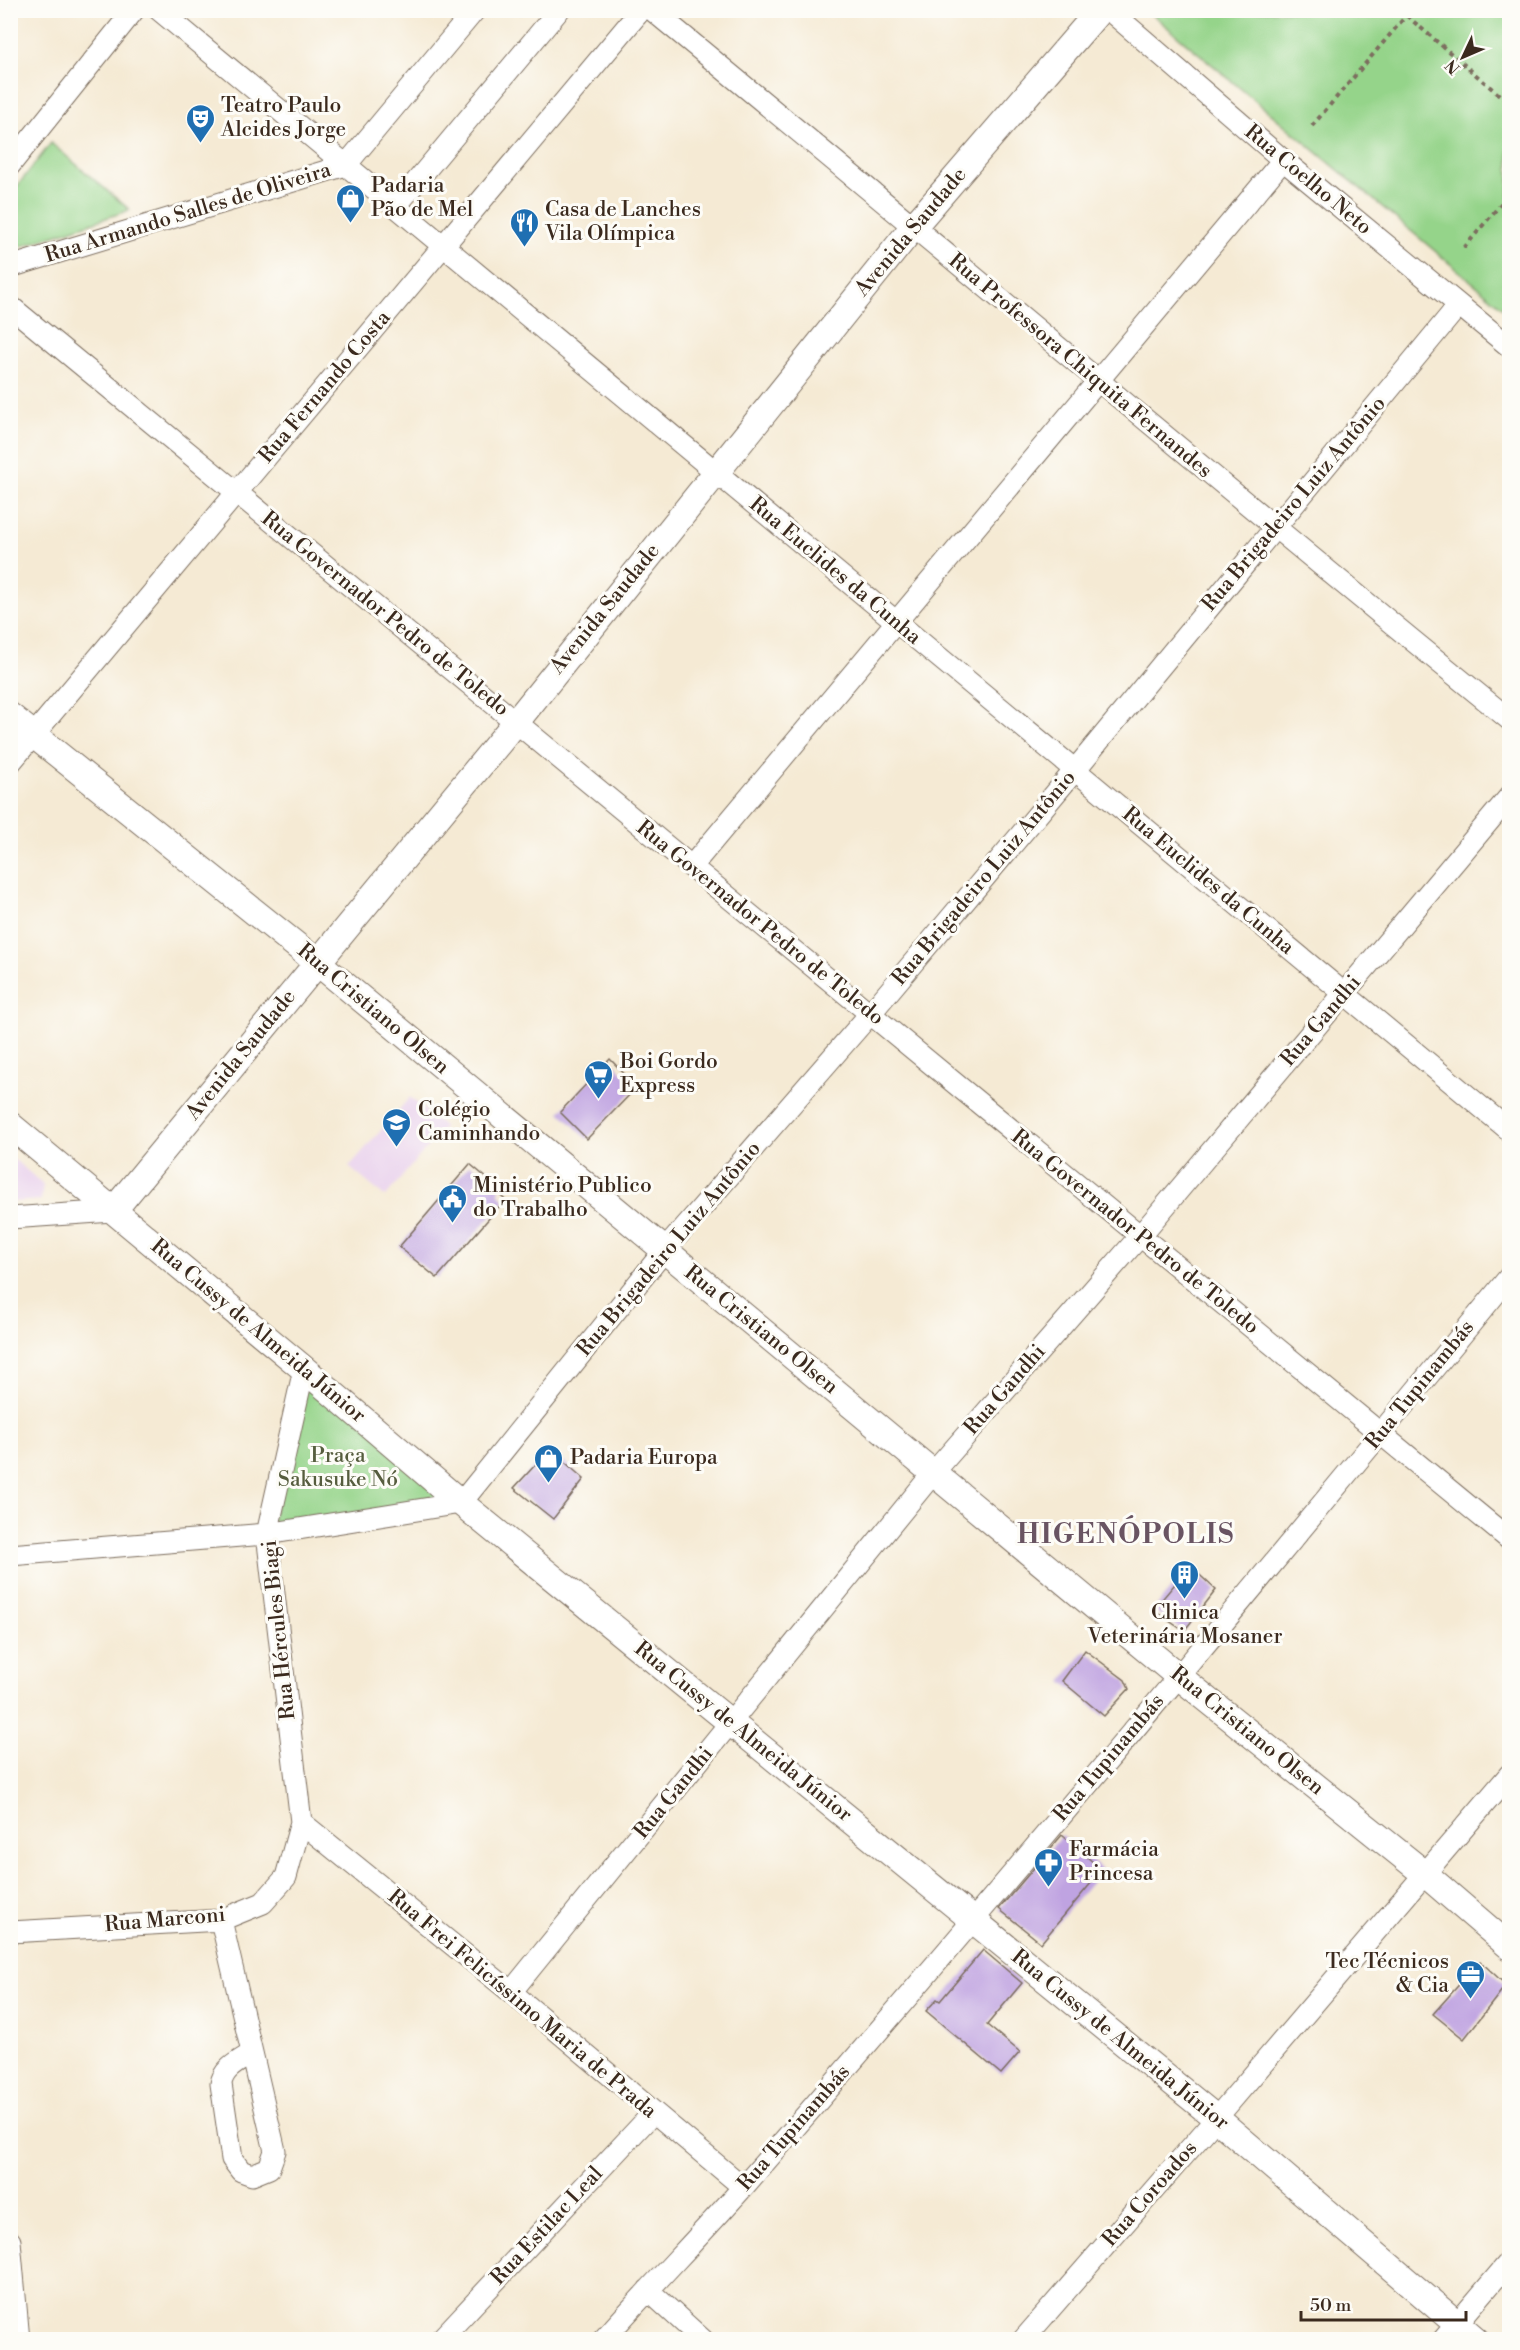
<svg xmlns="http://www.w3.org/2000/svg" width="1520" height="2350" font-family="'Libre Bodoni',serif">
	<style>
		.built { fill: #e9d1ed }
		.green { fill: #95d48a; stroke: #687f54; stroke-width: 1.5 }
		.building { fill: #bfa3e1 }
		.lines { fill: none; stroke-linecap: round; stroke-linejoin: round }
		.minor-casing { stroke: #7c6d5e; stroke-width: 23 }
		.tertiary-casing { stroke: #7c6d5e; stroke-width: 28 }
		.path { stroke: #7c6d5e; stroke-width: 4; stroke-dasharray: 4.5 4.5; stroke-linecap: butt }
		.minor { stroke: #fff; stroke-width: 21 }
		.tertiary { stroke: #fff; stroke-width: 26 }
		.labels { text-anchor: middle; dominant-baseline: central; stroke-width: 6; stroke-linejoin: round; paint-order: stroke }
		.poi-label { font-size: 21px; fill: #3b2a1e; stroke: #fdfcf7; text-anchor: start }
		.street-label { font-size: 21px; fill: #3b2a1e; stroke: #fdfcf7 }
		.park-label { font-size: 21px; fill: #565d3e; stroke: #fdfcf7 }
		.district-label { font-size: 27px; font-weight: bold; letter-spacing: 1.5px; fill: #695462; stroke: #fdfcf7 }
	</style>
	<rect width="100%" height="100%" fill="#fdfcf7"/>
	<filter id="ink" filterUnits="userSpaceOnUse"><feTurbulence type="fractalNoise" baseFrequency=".0167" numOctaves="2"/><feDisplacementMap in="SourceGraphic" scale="12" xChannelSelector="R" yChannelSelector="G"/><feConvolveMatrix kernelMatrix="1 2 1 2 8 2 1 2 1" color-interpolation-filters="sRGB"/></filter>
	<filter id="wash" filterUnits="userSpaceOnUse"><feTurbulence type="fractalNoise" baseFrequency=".008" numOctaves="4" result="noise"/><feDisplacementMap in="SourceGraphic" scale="24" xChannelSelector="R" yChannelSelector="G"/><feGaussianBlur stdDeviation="1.35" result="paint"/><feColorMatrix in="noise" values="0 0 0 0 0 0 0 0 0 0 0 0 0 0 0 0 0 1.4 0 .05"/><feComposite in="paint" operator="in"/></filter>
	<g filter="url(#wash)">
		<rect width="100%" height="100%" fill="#f5ead4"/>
		<!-- built -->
		<path class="built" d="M410,1097L444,1127L385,1197L349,1167Z
			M11,1157L43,1184L41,1200L11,1202Z"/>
		<!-- green -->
		<path class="green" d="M1148,11H1509V313Z
			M51,143L130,210L11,250V194Z
			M306,1375L457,1502L270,1530Z"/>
		<g id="blocks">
			<!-- building -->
			<path class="building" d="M610,1059L637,1087L587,1139L560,1112Z
				M470,1164L501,1190L498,1193L505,1200L437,1278L399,1247Z
				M550,1449L584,1479L553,1519L514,1488Z
				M1190,1566L1216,1590L1184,1631L1153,1610Z
				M1085,1650L1125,1680L1129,1689L1104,1716L1062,1681Z
				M1062,1835L1102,1870L1041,1943L999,1909Z
				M983,1950L1022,1983L987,2025L1020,2052L1001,2074L926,2011L937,1999L940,2001Z
				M1480,1961L1506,1985L1464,2039L1433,2014Z"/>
		</g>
	</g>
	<g filter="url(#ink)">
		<use href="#blocks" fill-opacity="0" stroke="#7c6d5e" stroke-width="1.5"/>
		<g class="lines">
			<defs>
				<path id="minor" d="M159,10L1510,1131
					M652,10C939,246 1222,486 1510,720
					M1109,10L1283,160L1510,347
					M10,165L134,10
					M396,206L559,10
					M10,267L346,165L475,10
					M10,306L1510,1540
					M10,763L641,10
					M691,867L1283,160
					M10,1218L113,1211
					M10,1555L267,1534L461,1503L664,1251L870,1014L1075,770L1458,306
					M301,1822L511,1992L743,2187
					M221,1920L275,2151L269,2168L252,2175L241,2171L232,2159L221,2084C223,2068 240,2061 252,2053
					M10,1932L221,1920L263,1903L286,1877L301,1822L267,1534L304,1369
					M511,1992L934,1472L1140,1236L1510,796
					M10,2241L19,2340
					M648,2290L703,2340
					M440,2340L653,2113
					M603,2340C650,2287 699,2237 746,2184C1006,1886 1259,1582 1510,1276
					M1023,2340L1207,2129L1510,1774
					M1443,2340L1510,2261"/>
				<path id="tertiary" d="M10,716L317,962L1177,1675L1425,1874L1510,1947
					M10,1125L304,1369L461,1503L1216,2118L1476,2340
					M113,1211L516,722L914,226L1100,10"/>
			</defs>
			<!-- minor casing -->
			<use href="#minor" class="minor-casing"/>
			<!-- tertiary casing -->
			<use href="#tertiary" class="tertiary-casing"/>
			<!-- path -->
			<path class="path" d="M1400,10L1510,104
				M1312,126L1411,10
				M1464,248L1510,193"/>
			<!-- minor -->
			<use href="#minor" class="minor"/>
			<!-- tertiary -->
			<use href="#tertiary" class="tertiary"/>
		</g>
	</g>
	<!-- icons -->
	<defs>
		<symbol id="theatre-pin" viewBox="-11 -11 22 30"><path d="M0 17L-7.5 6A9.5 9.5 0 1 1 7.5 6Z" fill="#1f6fb2" stroke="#fdfcf7"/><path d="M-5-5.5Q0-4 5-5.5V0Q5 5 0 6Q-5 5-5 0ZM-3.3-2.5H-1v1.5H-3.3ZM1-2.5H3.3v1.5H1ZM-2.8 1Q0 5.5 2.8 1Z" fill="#fff"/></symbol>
		<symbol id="shop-pin" viewBox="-11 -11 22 30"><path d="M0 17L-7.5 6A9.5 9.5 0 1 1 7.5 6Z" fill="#1f6fb2" stroke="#fdfcf7"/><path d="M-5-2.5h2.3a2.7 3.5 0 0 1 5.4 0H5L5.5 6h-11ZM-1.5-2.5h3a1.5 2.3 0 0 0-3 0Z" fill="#fff"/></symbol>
		<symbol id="restaurant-pin" viewBox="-11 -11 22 30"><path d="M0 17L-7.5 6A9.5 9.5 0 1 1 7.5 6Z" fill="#1f6fb2" stroke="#fdfcf7"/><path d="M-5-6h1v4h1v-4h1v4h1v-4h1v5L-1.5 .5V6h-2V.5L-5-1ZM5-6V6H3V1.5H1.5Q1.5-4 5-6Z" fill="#fff"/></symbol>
		<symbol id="supermarket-pin" viewBox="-11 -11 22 30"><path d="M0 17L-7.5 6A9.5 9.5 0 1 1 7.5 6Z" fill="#1f6fb2" stroke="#fdfcf7"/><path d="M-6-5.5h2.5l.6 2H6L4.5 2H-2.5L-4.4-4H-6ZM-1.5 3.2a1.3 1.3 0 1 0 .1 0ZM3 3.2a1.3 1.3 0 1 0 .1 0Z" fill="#fff"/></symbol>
		<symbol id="school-pin" viewBox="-11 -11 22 30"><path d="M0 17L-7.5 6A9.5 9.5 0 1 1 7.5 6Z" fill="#1f6fb2" stroke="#fdfcf7"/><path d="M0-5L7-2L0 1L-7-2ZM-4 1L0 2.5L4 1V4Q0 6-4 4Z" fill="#fff"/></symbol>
		<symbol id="civic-pin" viewBox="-11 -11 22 30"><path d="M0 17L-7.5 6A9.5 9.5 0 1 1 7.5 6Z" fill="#1f6fb2" stroke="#fdfcf7"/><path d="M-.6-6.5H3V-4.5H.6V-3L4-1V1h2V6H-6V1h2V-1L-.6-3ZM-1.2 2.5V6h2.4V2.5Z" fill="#fff"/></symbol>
		<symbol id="building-pin" viewBox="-11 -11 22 30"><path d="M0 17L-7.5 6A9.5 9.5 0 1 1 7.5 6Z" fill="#1f6fb2" stroke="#fdfcf7"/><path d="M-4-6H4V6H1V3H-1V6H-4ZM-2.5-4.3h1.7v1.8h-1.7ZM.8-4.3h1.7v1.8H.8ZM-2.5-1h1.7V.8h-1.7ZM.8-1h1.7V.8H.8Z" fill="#fff"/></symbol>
		<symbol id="pharmacy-pin" viewBox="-11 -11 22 30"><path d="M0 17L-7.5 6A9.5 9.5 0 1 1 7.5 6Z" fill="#1f6fb2" stroke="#fdfcf7"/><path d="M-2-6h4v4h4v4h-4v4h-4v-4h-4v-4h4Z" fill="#fff"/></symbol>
		<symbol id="office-pin" viewBox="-11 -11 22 30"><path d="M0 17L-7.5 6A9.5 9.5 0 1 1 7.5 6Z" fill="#1f6fb2" stroke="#fdfcf7"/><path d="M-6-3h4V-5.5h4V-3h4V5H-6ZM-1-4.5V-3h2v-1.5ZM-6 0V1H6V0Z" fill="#fff"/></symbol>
	</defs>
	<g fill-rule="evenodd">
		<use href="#theatre-pin" x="184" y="102" width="33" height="45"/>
		<use href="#shop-pin" x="334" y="182" width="33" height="45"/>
		<use href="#restaurant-pin" x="508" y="206" width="33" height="45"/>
		<use href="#supermarket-pin" x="582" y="1058" width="33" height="45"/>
		<use href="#school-pin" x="380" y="1106" width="33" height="45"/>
		<use href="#civic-pin" x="436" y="1182" width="33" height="45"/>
		<use href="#shop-pin" x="532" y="1442" width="33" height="45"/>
		<use href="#building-pin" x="1168" y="1558" width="33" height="45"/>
		<use href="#pharmacy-pin" x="1032" y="1846" width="33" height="45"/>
		<use href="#office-pin" x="1454" y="1958" width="33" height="45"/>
	</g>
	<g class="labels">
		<!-- poi labels -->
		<g class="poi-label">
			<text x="221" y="106">Teatro Paulo<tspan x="221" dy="24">Alcides Jorge</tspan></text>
			<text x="371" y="186">Padaria<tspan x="371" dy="24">Pão de Mel</tspan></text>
			<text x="545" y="210">Casa de Lanches<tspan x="545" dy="24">Vila Olímpica</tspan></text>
			<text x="620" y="1062">Boi Gordo<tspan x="620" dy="24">Express</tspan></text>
			<text x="418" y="1110">Colégio<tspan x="418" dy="24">Caminhando</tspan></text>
			<text x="473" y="1186">Ministério Publico<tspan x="473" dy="24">do Trabalho</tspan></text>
			<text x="570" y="1458">Padaria Europa</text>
			<text x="1185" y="1613" text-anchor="middle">Clinica<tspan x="1185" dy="24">Veterinária Mosaner</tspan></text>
			<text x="1069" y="1850">Farmácia<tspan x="1069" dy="24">Princesa</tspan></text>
			<text x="1449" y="1962" text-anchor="end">Tec Técnicos<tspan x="1449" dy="24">&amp; Cia</tspan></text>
		</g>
		<!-- street labels -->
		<g class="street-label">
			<text transform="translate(1308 180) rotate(40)">Rua Coelho Neto</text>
			<text transform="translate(188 213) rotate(-17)">Rua Armando Salles de Oliveira</text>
			<text transform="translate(911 232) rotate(-50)">Avenida Saudade</text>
			<text transform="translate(1080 366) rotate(40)">Rua Professora Chiquita Fernandes</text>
			<text transform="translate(325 387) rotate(-50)">Rua Fernando Costa</text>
			<text transform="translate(1294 504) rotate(-50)">Rua Brigadeiro Luiz Antônio</text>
			<text transform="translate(835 571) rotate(40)">Rua Euclides da Cunha</text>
			<text transform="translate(605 609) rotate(-51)">Avenida Saudade</text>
			<text transform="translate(385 614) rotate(39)">Rua Governador Pedro de Toledo</text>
			<text transform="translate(984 878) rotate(-50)">Rua Brigadeiro Luiz Antônio</text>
			<text transform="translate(1208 881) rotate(40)">Rua Euclides da Cunha</text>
			<text transform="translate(760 923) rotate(39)">Rua Governador Pedro de Toledo</text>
			<text transform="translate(373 1009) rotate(40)">Rua Cristiano Olsen</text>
			<text transform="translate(1321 1021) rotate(-50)">Rua Gandhi</text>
			<text transform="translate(241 1055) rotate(-51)">Avenida Saudade</text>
			<text transform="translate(1135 1232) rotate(39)">Rua Governador Pedro de Toledo</text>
			<text transform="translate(669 1249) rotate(-50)">Rua Brigadeiro Luiz Antônio</text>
			<text transform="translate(761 1330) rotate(39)">Rua Cristiano Olsen</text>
			<text transform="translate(258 1331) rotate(40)">Rua Cussy de Almeida Júnior</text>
			<text transform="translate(1420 1385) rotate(-51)">Rua Tupinambás</text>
			<text transform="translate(1005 1390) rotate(-49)">Rua Gandhi</text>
			<text transform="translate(279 1630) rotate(-96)">Rua Hércules Biagi</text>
			<text transform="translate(1247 1731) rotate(39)">Rua Cristiano Olsen</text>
			<text transform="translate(743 1732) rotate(39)">Rua Cussy de Almeida Júnior</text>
			<text transform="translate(1109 1758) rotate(-50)">Rua Tupinambás</text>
			<text transform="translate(674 1793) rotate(-51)">Rua Gandhi</text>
			<text transform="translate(165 1920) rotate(-5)">Rua Marconi</text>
			<text transform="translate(522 2004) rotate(40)">Rua Frei Felicíssimo Maria de Prada</text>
			<text transform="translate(1120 2040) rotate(39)">Rua Cussy de Almeida Júnior</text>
			<text transform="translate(794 2128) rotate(-49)">Rua Tupinambás</text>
			<text transform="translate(1150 2194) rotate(-49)">Rua Coroados</text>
			<text transform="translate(547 2226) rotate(-47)">Rua Estilac Leal</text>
		</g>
		<!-- park labels -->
		<g class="park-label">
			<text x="338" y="1456">Praça<tspan x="338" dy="24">Sakusuke Nó</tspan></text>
		</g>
		<!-- district labels -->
		<g class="district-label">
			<text x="1126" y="1535">HIGENÓPOLIS</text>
		</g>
	</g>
	<!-- margin -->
	<rect width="1520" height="2350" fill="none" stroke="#fdfcf7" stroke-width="36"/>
	<!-- north arrow -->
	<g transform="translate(1463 57) rotate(226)" stroke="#fdfcf7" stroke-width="4.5" paint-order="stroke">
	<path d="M0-4.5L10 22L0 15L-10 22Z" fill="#3b2a1e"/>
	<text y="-9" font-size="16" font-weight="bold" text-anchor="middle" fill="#3b2a1e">N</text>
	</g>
	<!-- scale -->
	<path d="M1301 2311v9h165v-9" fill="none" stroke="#3b2a1e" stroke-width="3"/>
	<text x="1310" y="2311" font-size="18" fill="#3b2a1e" stroke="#fdfcf7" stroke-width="4.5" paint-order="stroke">50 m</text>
</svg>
